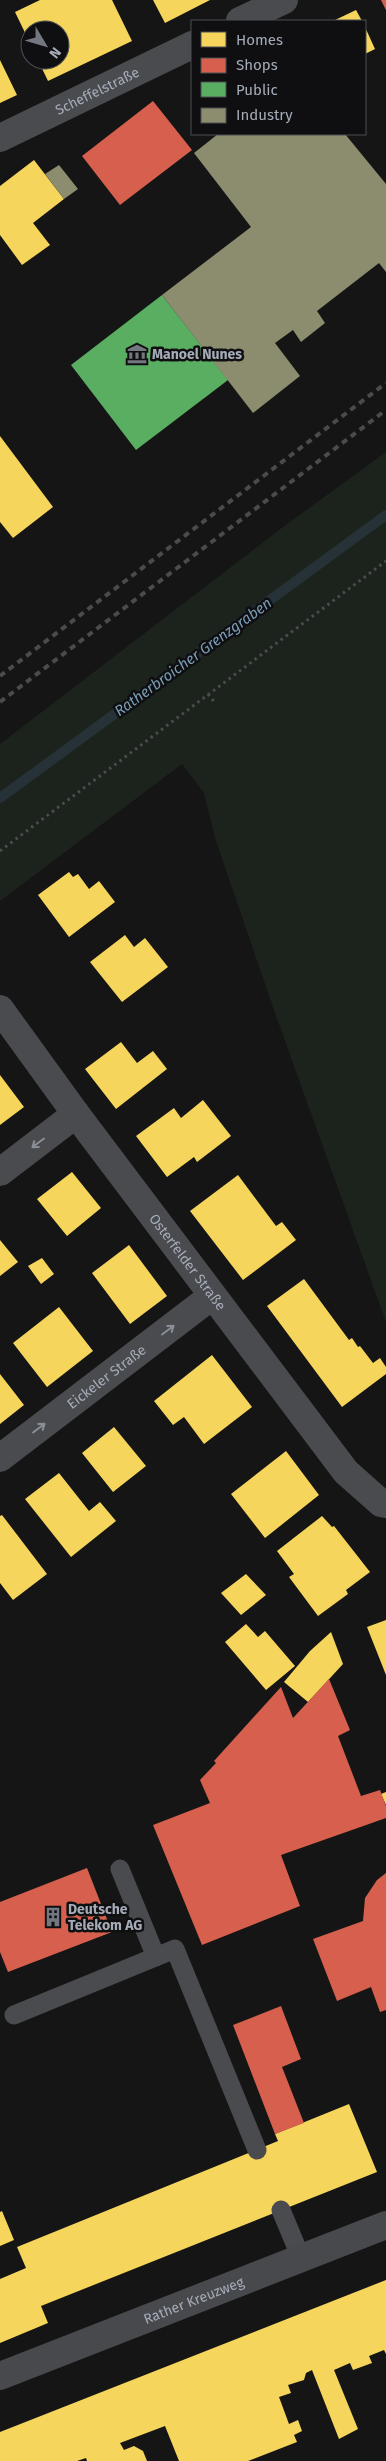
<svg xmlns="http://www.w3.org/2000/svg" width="386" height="2461" font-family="'Fira Sans',sans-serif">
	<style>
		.green { fill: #1b231c }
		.homes { fill: #f6d55c }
		.shops { fill: #d6604d }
		.public { fill: #5aae61 }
		.industry { fill: #8c8c6e }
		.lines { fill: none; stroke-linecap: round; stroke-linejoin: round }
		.stream { stroke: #273138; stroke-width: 10 }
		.path { stroke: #4b4c50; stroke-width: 3; stroke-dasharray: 2.5 4; stroke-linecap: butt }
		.lane { stroke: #494b4e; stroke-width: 19 }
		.street { stroke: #494b4e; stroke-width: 28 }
		.secondary { stroke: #48494d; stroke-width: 28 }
		.rail { stroke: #494b4e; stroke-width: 4; stroke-dasharray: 6 5; stroke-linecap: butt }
		.oneway { stroke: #898f98 }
		.labels { text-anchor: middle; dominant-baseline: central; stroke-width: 5; stroke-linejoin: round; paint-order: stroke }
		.street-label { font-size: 14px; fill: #a5acb8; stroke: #0f0f11 }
		.poi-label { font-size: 14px; font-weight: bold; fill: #a5acb8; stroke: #0f0f11; text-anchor: start }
		.water-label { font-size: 15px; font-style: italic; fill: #799db6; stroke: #0f0f11 }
	</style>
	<rect width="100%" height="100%" fill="#151515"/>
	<!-- green -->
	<path class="green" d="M386,452V1322L275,1013L216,841L204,793L182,764L0,901V744L283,527Z"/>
	<!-- homes -->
	<path class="homes" d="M40,0H112L132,41L48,81L38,60H60V30H30V43L15,12Z
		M153,0H210L165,23Z
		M356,10L362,21H333Z
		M365,27L375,49L365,54Z
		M0,60L17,95L0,103Z
		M34,160L64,199L33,223L50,245L22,265L0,235V186Z
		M0,436L53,507L13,538L0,522Z
		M69,872L73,877L78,874L89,889L99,881L115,902L69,937L38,895Z
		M125,935L134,947L145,938L168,967L122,1002L90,962Z
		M121,1042L137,1063L153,1051L167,1069L116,1109L85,1069Z
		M0,1075L24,1107L0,1125Z
		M203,1100L231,1136L197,1162L194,1157L167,1177L136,1136L174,1108L181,1118Z
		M72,1172L101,1208L67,1236L37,1199Z
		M238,1175L276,1226L282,1222L296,1240L243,1280L190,1211Z
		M0,1240L18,1262L0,1276Z
		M129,1245L167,1296L130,1324L92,1273Z
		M42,1258L54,1274L41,1284L28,1266Z
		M304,1279L349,1340L352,1338L358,1347L360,1346L373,1363L380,1358L386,1367V1374L342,1407L267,1306Z
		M59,1307L93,1351L47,1387L13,1343Z
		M212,1355L252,1407L204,1444L184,1417L173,1425L154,1401Z
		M0,1374L24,1405L0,1424Z
		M114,1427L146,1466L113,1492L82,1453Z
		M286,1451L319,1495L265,1538L231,1494Z
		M59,1473L89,1511L100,1502L116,1521L71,1557L25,1499Z
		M2,1515L47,1574L13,1600L0,1583V1516Z
		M322,1516L332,1527L334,1526L370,1572L346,1590L348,1594L318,1616L289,1577L294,1574L277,1551Z
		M246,1574L266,1595L241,1615L221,1593Z
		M386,1620V1675L367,1627Z
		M246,1624L258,1637L265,1631L295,1666L266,1690L225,1642Z
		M331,1632L343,1664L308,1702L284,1682L310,1651Z
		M386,1792V1805L381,1794Z
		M349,2104L377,2172L41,2306L48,2323L0,2343V2279L26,2268L17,2247L278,2141L275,2134Z
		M2,2211L14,2240L0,2246V2212Z
		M386,2280V2354L384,2350L369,2356L372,2363L353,2370L350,2363L334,2370L358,2429L339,2439L312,2370L306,2373L304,2380L288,2385L291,2393L279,2397L289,2424L298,2420L302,2431L294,2435L297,2442L248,2461H179L165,2426L120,2443L124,2450L134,2446L143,2451L147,2461H87L86,2458L77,2461H0V2432Z"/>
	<!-- shops -->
	<path class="shops" d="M381,0H386V10Z
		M153,101L192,150L120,205L82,156Z
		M329,1679L350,1730L338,1736L361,1796L380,1790L386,1806V1818L281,1855L300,1906L202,1945L153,1825L210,1803L200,1780L216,1763L214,1761L281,1687L293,1718Z
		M87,1868L112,1932L8,1972L0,1952V1902Z
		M386,1873V2010L380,2012L371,1987L337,2001L313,1939L363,1921L365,1898L377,1880Z
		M281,2006L301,2059L282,2067L304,2123L275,2134L233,2025Z"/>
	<!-- public -->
	<path class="public" d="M162,295L228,380L136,450L71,365Z"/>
	<!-- industry -->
	<path class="industry" d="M218,134H345L386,184V272L379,263L317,311L325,323L301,342L293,330L275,343L300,376L253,413L162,295L251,227L194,153Z
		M59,165L78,189L64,199L45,174Z"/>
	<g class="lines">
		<!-- stream -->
		<path class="stream" d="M0,798L386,515"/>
		<!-- path -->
		<path class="path" d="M208,694L216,704
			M0,851L386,561"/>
		<!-- lane -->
		<path class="lane" d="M120,1869L156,1957
			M14,2015L175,1949L257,2150
			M281,2210L301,2258"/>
		<!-- street -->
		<g class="street">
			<path d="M240,21L284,0"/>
			<path id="s1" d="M0,138L192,45"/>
			<path id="s2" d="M0,1009L76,1114L346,1472L381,1503L386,1504"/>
			<path d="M0,1172L76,1114"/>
			<path id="s3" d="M0,1458L212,1296"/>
		</g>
		<!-- secondary -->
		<path class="secondary" id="s4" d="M0,2376L386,2225"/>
		<!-- rail -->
		<path class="rail" d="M0,676L386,383
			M0,702L386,410"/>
	</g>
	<!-- one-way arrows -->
	<defs><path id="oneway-shaft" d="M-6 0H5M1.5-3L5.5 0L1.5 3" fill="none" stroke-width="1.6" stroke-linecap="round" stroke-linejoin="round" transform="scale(1.25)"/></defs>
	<g class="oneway">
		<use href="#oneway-shaft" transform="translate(38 1143) rotate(143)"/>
		<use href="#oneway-shaft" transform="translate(168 1330) rotate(-37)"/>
		<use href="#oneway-shaft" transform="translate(39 1428) rotate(-37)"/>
	</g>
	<!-- icons -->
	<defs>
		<symbol id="museum-bare" viewBox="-9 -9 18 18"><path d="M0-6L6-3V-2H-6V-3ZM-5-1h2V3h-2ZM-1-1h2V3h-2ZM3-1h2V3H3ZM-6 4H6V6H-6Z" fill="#73777f" stroke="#0f0f11" stroke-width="2.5" paint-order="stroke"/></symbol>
		<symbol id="building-bare" viewBox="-9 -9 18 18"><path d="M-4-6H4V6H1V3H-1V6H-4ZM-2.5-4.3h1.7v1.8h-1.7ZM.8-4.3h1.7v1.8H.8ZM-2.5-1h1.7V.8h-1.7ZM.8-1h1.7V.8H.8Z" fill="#73777f" stroke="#0f0f11" stroke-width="2.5" paint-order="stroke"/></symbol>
	</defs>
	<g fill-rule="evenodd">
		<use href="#museum-bare" x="123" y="340" width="28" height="28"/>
		<use href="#building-bare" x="39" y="1903" width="28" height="28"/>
	</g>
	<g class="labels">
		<!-- street labels -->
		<g class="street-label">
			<text stroke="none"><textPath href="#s1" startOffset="108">Scheffelstraße</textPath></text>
			<text stroke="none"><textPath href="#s2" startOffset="315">Osterfelder Straße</textPath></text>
			<text stroke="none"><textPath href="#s3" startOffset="134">Eickeler Straße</textPath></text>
			<text stroke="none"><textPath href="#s4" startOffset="208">Rather Kreuzweg</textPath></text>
		</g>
		<!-- poi labels -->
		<g class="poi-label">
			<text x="152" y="354">Manoel Nunes</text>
			<text x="68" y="1909">Deutsche<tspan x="68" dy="16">Telekom AG</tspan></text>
		</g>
		<!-- water labels -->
		<g class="water-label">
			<text transform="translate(193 657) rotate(-36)">Ratherbroicher Grenzgraben</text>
		</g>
	</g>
	<!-- legend -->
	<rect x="191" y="20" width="175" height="115" fill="#0f0f11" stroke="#4b4e54"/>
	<rect x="201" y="32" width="25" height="15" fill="#f6d55c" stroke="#4b4e54"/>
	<text x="236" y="45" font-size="15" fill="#a5acb8">Homes</text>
	<rect x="201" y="58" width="25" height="15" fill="#d6604d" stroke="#4b4e54"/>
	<text x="236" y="70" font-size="15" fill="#a5acb8">Shops</text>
	<rect x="201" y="82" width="25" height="15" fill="#5aae61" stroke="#4b4e54"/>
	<text x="236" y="95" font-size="15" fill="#a5acb8">Public</text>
	<rect x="201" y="108" width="25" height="15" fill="#8c8c6e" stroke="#4b4e54"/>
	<text x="236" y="120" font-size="15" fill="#a5acb8">Industry</text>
	<!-- north arrow -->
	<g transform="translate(45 45) rotate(128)"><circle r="24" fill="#0f0f11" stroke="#4b4e54"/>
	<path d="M0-4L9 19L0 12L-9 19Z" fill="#73777f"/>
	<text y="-8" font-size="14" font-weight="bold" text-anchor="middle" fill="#a5acb8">N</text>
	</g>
</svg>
